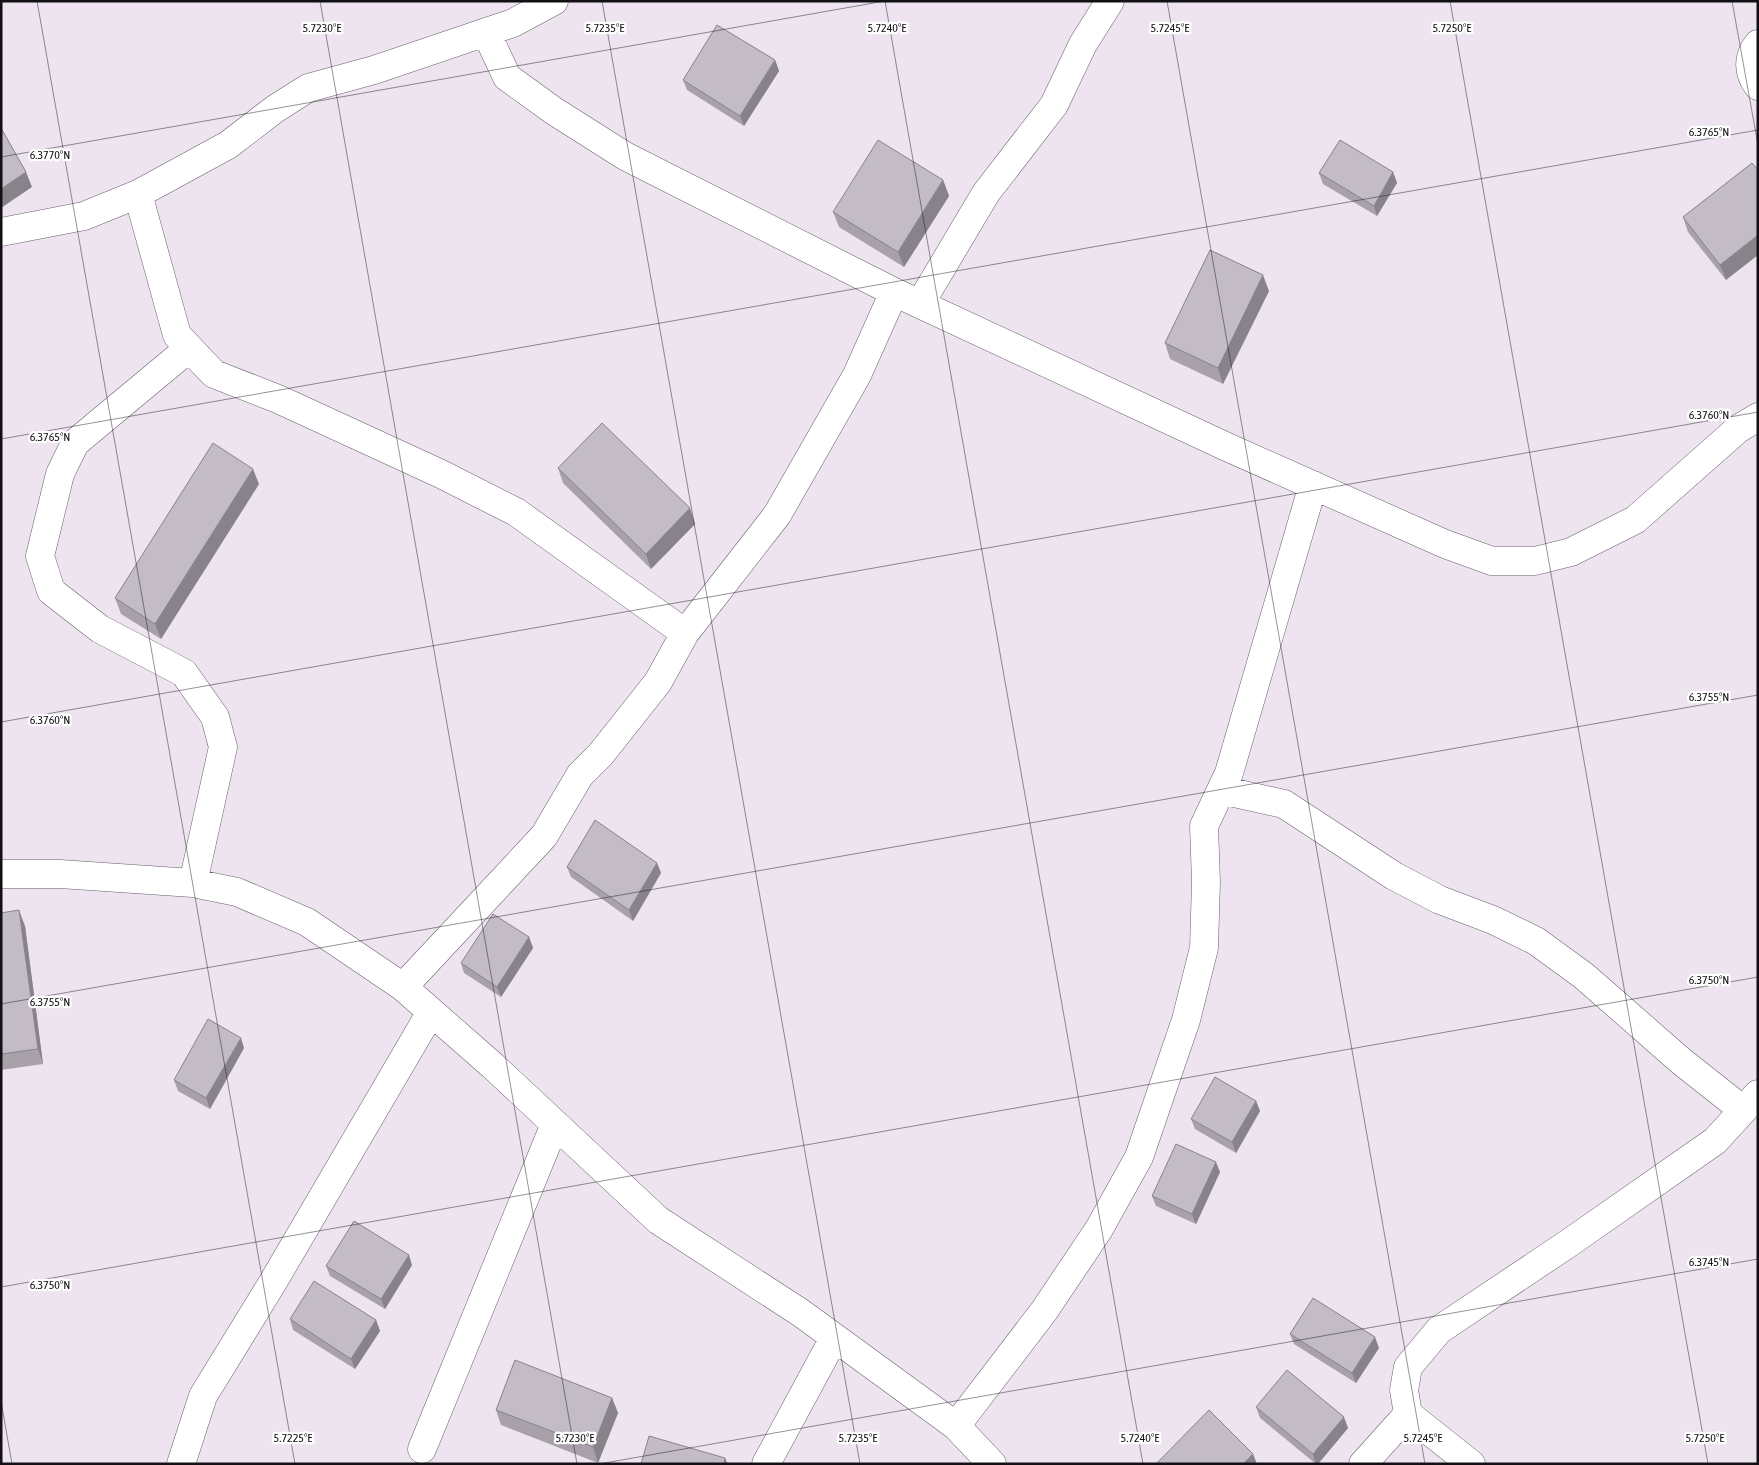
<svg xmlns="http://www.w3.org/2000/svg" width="1759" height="1465" font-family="'Asap Condensed',sans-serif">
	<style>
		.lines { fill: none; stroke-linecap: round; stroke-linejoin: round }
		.minor-casing { stroke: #67606a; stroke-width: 29 }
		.minor { stroke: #fff; stroke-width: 28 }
		.wall { fill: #a8a1aa }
		.shaded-wall { fill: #88838b }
		.building { fill: #c3bbc6; stroke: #88838b }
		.ticks { fill: none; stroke: #131014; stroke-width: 1; stroke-opacity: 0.45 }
		.ticks-label { font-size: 12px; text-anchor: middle; fill: #131014; stroke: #fff; stroke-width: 4.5; stroke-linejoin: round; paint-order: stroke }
	</style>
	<rect width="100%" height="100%" fill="#ede4f0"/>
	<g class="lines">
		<defs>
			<path id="minor" d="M486,32L507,77L554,111L625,156L894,292L1227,447L1445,544L1492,561H1535L1571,552L1635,520L1738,429L1758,417
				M1758,44C1747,57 1748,73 1758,86
				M138,194L177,335L214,374L278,399L441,474L516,512L685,633
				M1,232L84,216L138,194L228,145L275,109L308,88L374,70L513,23L554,1
				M920,304L986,193L1054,105L1083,44L1110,1
				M188,349L75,443L60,474L40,556L51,591L100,629L184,673L215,717L223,747L193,883
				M1221,790L1284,804L1394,876L1440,900L1493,920L1536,941L1584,976L1681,1061L1743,1110
				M1,874H60L193,883L237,892L307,922L403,987L493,1066L658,1220L801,1313L956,1426L992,1464
				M403,987L544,836L580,775L601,754L658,682L685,633L777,515L857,375L894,292
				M1408,1414L1471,1464
				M956,1426L1044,1311L1099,1229L1139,1157L1186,1020L1204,948L1206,882L1204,826L1229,773L1313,485
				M422,1449L555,1124
				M181,1464L203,1396L273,1282L431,1012
				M766,1464L834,1338
				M1363,1464L1408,1414L1404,1390L1408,1367L1439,1330L1569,1243L1715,1141L1758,1094"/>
		</defs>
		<!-- minor casing -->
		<use href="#minor" class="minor-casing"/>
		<!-- minor -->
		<use href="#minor" class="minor"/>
	</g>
	<!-- wall -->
	<path class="wall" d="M775,60L779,71L744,126L687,90L683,80Z
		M1752,163L1726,280L1688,232L1683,217Z
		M1393,172L1397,183L1377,216L1323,184L1319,173Z
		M943,180L949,196L904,267L839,227L833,212Z
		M1269,291L1223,384L1170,359L1165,343Z
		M558,468L695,524L651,569L563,483Z
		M259,484L161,639L121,614L115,598Z
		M657,863L661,873L633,921L571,877L567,867Z
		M1,913L25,926L43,1064L1,1070Z
		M529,937L533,948L501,997L464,973L461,963Z
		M244,1048L210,1109L178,1091L174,1080Z
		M1256,1101L1260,1111L1236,1153L1195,1129L1191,1119Z
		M1220,1172L1196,1224L1156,1206L1152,1196Z
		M412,1265L385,1309L330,1276L326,1266Z
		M290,1319L376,1320L380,1331L355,1369L293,1330Z
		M1290,1334L1379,1348L1356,1383L1294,1344Z
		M612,1398L618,1413L598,1463L501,1425L496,1410Z
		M1256,1407L1348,1428L1318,1464H1316L1260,1418Z"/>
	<!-- shaded-wall -->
	<path class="shaded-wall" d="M775,60L779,71L744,126L740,116Z
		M26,172L32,187L1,208V189Z
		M1393,172L1397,183L1377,216L1374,206Z
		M943,180L949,196L904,267L898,252Z
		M1758,235V255L1726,280L1720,265Z
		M1263,275L1269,291L1223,384L1218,368Z
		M253,469L259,484L161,639L155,624Z
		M690,508L695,524L651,569L646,554Z
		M657,863L661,873L633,921L629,910Z
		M19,910L25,926L43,1064L38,1049Z
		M529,937L533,948L501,997L497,987Z
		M241,1038L244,1048L210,1109L206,1098Z
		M1256,1101L1260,1111L1236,1153L1232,1142Z
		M1216,1162L1220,1172L1196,1224L1192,1214Z
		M409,1255L412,1265L385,1309L381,1299Z
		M376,1320L380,1331L355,1369L351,1359Z
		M1375,1337L1379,1348L1356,1383L1352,1373Z
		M612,1398L618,1413L598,1463L593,1447Z
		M1344,1417L1348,1428L1318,1464H1316L1313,1454Z
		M1253,1454L1257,1464H1243Z
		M725,1458L728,1464H724Z"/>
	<!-- building -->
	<path class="building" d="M717,25L775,60L740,116L683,80Z
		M1,128L26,172L1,189Z
		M878,140L943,180L898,252L833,212Z
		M1340,140L1393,172L1374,206L1319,173Z
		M1752,163L1758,170V235L1720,265L1683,217Z
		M1210,250L1263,275L1218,368L1165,343Z
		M602,423L690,508L646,554L558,468Z
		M213,443L253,469L155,624L115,598Z
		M595,820L657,863L629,910L567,867Z
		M19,910L38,1049L1,1054V913Z
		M493,914L529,937L497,987L461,963Z
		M208,1019L241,1038L206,1098L174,1080Z
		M1215,1077L1256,1101L1232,1142L1191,1119Z
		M1176,1144L1216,1162L1192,1214L1152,1196Z
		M354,1221L409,1255L381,1299L326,1266Z
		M314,1281L376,1320L351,1359L290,1319Z
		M1313,1298L1375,1337L1352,1373L1290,1334Z
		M515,1360L612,1398L593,1447L496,1410Z
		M1287,1370L1344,1417L1313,1454L1256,1407Z
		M1209,1410L1253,1454L1243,1464H1156Z
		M649,1436L725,1458L724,1464H641Z"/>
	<!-- ticks -->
	<path class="ticks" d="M37,1L295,1464M320,1L577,1464M602,1L860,1464M885,1L1143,1464M1167,1L1425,1464M1450,1L1708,1464M1732,1L1758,145M1,157L885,1M1,439L1758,130M1,722L1758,412M1,1004L1758,695M1,1287L1758,977M1,1401L12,1464M599,1464L1758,1259"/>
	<g class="ticks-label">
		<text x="887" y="32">5.7240°E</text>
		<text x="1452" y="32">5.7250°E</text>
		<text x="322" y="32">5.7230°E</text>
		<text x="605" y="32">5.7235°E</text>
		<text x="1170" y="32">5.7245°E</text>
		<text x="1709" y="136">6.3765°N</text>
		<text x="50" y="159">6.3770°N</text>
		<text x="1709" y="419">6.3760°N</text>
		<text x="50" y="441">6.3765°N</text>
		<text x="1709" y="701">6.3755°N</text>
		<text x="50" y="724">6.3760°N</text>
		<text x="1709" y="984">6.3750°N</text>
		<text x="50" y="1006">6.3755°N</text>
		<text x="1709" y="1266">6.3745°N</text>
		<text x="50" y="1289">6.3750°N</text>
		<text x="293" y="1442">5.7225°E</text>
		<text x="575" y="1442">5.7230°E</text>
		<text x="858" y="1442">5.7235°E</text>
		<text x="1140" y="1442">5.7240°E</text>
		<text x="1423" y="1442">5.7245°E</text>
		<text x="1705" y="1442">5.7250°E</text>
	</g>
	<!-- border -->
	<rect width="1759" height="1465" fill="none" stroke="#131014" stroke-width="5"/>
</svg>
